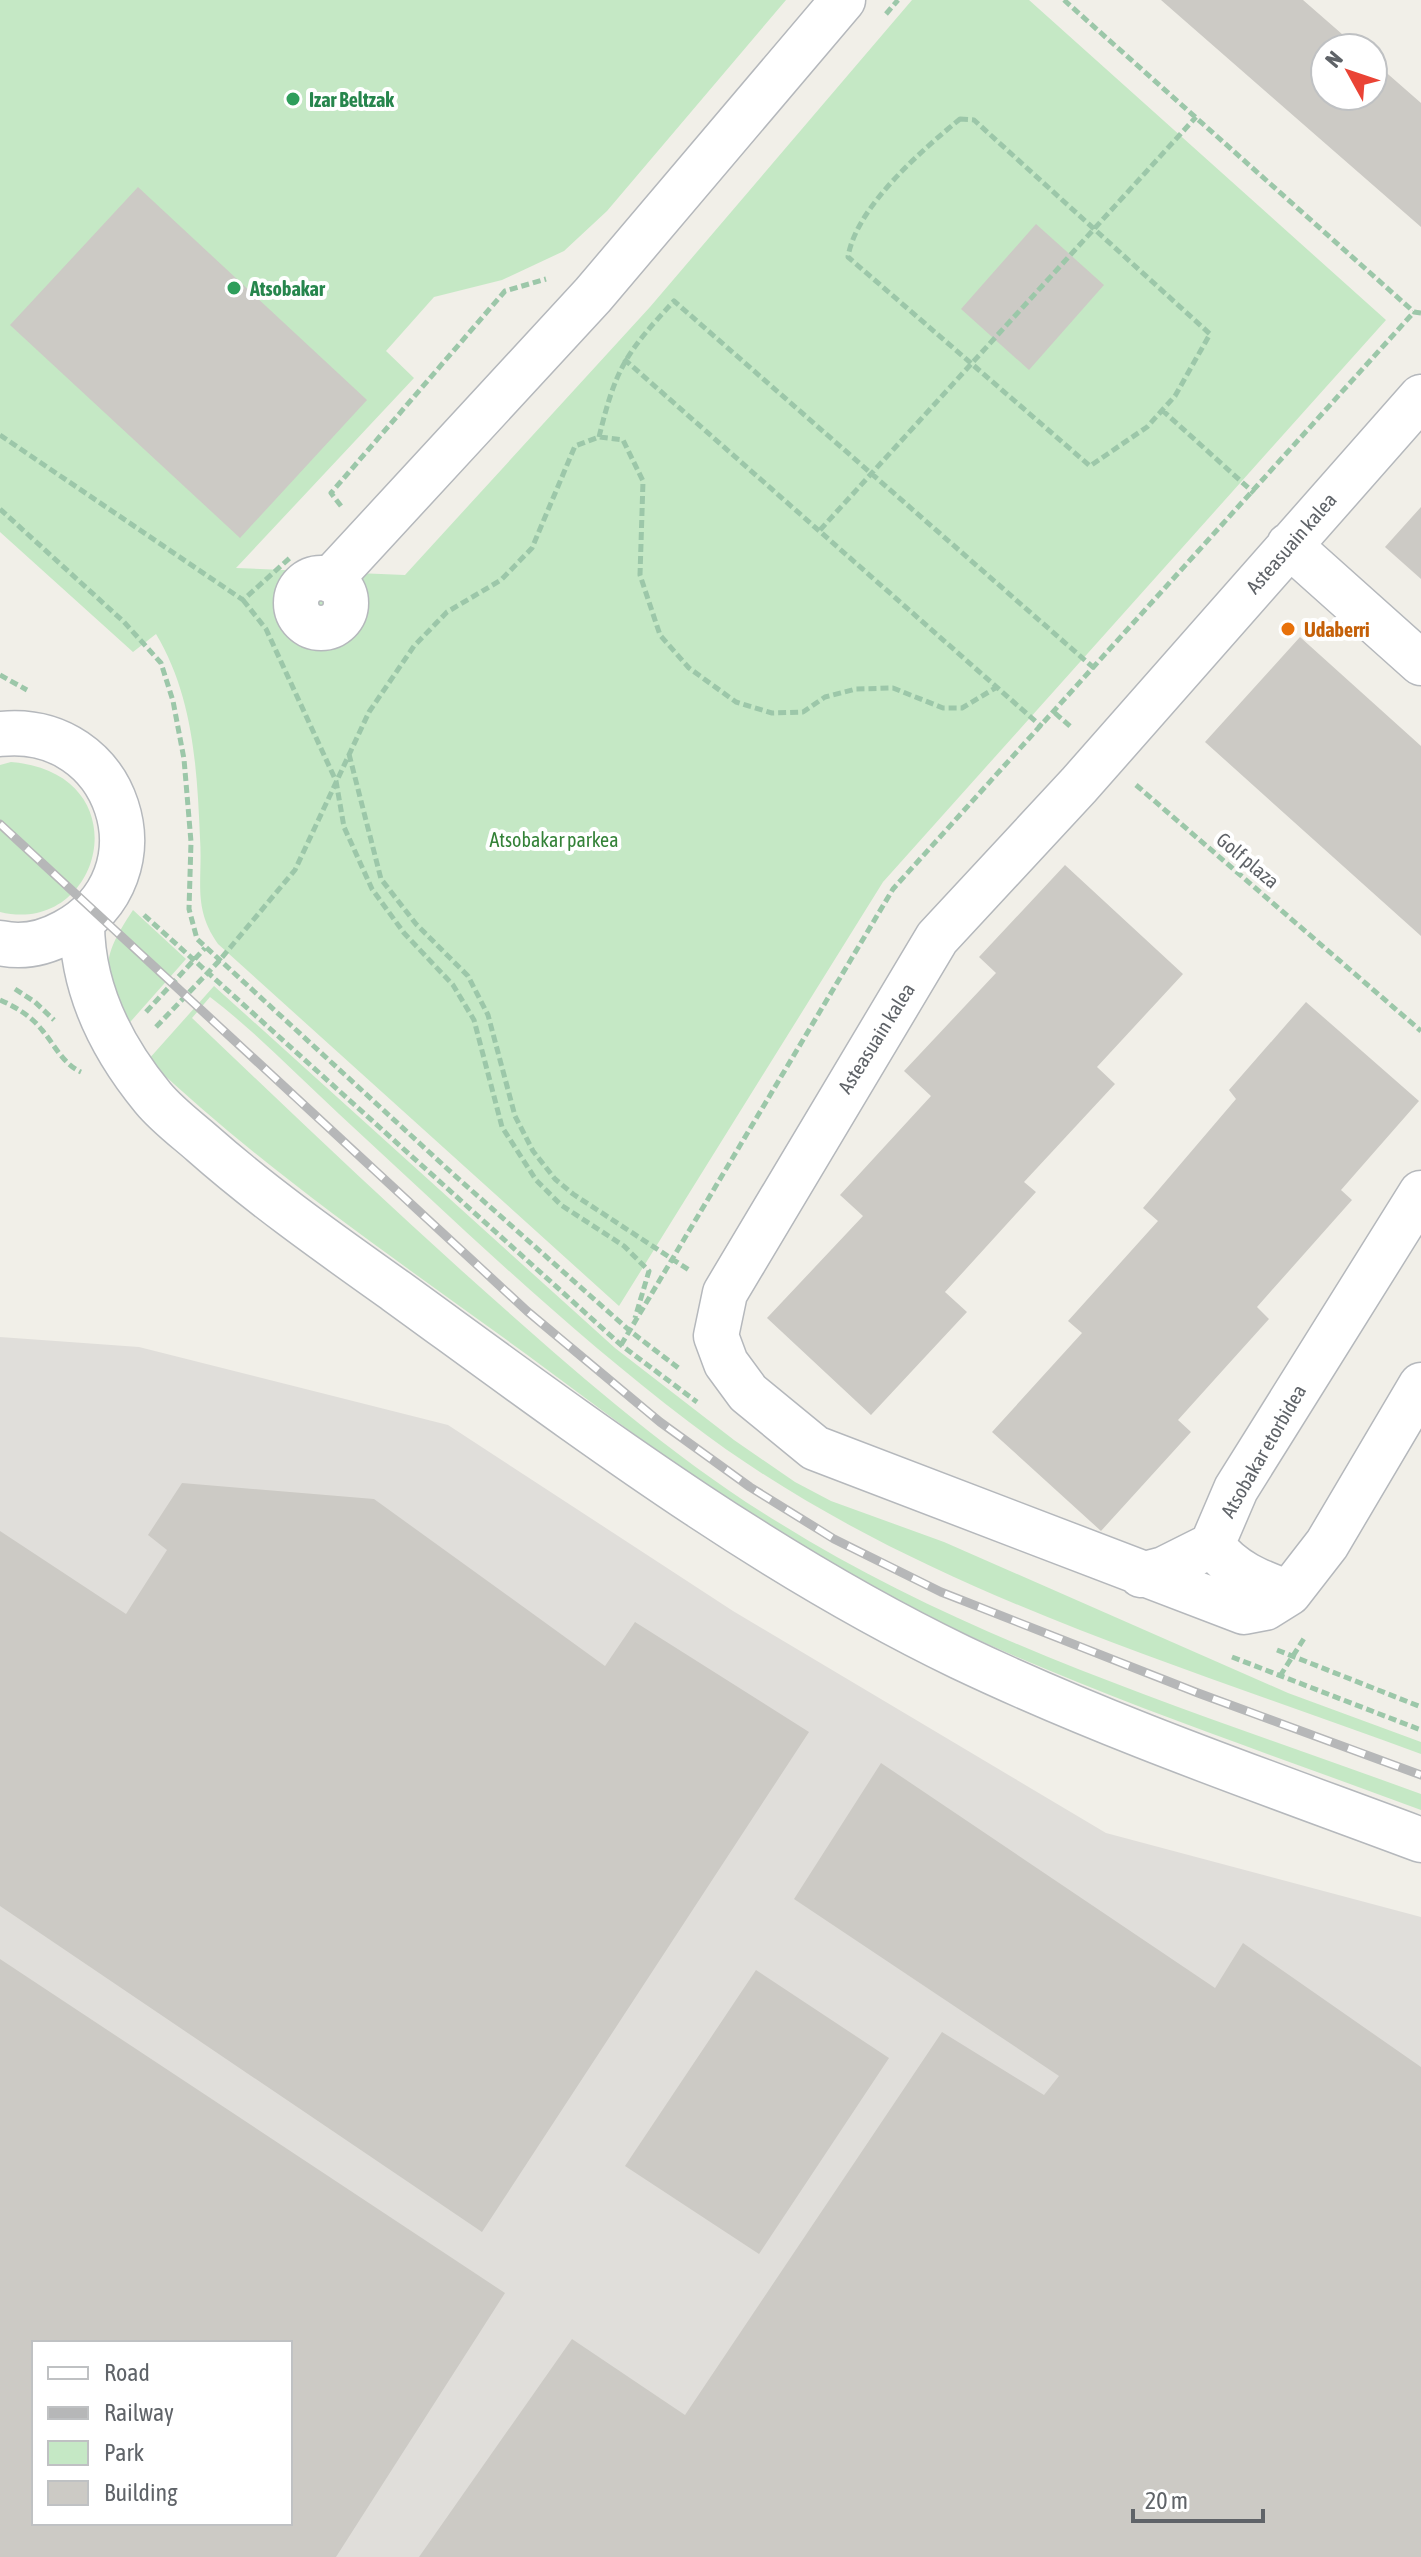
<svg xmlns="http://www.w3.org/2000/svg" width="1421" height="2557" font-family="'Asap Condensed',sans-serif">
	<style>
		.industrial { fill: #e0deda; fill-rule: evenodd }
		.green { fill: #c5e8c5 }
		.building { fill: #cccac5; fill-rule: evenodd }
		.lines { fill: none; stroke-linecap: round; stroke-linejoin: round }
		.minor-casing { stroke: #b5b8bc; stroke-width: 47 }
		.path { stroke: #9cc7a9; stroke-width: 5; stroke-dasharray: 8 4; stroke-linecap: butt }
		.minor { stroke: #fff; stroke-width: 44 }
		.rail-casing { stroke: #b6b7b8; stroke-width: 9 }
		.rail { stroke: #fff; stroke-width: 6; stroke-dasharray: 18; stroke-linecap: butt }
		.leisure-dot { fill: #2e9e5b; stroke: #fff; stroke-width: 3 }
		.food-dot { fill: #e8710a; stroke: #fff; stroke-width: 3 }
		.labels { text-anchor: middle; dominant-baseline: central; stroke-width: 8; stroke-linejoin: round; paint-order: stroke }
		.leisure-label { font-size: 20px; font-weight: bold; fill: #27864d; stroke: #fff; text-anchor: start }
		.street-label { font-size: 20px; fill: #5f6368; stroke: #fff }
		.food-label { font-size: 20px; font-weight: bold; fill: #c56008; stroke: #fff; text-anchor: start }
		.park-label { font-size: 20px; fill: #348238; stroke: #fff }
	</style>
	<rect width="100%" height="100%" fill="#f1efe8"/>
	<!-- industrial -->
	<path class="industrial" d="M0,1337L139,1347L448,1425L733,1611L1106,1833L1421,1917V2557H0ZM34,2343H290V2523H34Z"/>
	<!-- green -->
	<path class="green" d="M0,0H786L607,211L564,251L502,280L434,297L386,351L414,378L236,568L405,575L650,307L912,0H1029L1386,320L883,882L619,1306L218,944C192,907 203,881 200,838C197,767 193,696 156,634L133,652L0,532Z
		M11,762C143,773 103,937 0,912V765Z
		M133,910L186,959L124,1029C106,969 97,964 133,910Z
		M214,986L615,1348L734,1440L795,1482L831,1501L944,1542L1288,1693L1421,1742V1754C1171,1661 903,1586 689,1422C565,1328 453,1219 339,1114C297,1075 256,1032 210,997L192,1018C296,1117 399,1216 507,1311C594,1388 681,1463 781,1524C977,1646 1205,1715 1421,1794V1810C1244,1744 1061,1685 893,1599C761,1533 644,1441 526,1354C397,1260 264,1170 148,1060Z"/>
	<!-- building -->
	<path class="building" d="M1161,0H1303L1358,48H1325V96H1373V61L1421,103V227Z
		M138,187L367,400L240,538L10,325Z
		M1036,224L1104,285L1029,370L961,309Z
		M1421,507V579L1385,547Z
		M1300,637L1421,746V936L1205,742Z
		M1065,865L1183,974L1097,1067L1115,1084L1024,1182L1036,1192L945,1292L967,1312L871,1415L767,1318L863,1216L840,1195L931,1096L904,1071L996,973L979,957Z
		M1306,1002L1419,1101L1341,1190L1352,1200L1257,1307L1269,1319L1178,1420L1191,1432L1101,1531L992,1432L1082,1333L1068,1321L1158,1221L1143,1208L1236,1099L1229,1090Z
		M182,1483L374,1499L605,1666L635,1622L809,1732L482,2232L0,1906V1531L126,1614L167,1550L148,1535Z
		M881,1763L1215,1988L1243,1943L1421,2067V2557H419L572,2339L685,2415L942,2032L1044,2095L1059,2076L794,1899Z
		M0,1959L505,2293L336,2557H0ZM34,2343H290V2523H34Z
		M756,1970L889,2058L759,2254L625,2166Z"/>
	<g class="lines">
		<defs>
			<path id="minor" d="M1421,397L1079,785L937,938L725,1293L716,1336L726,1363L748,1393L815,1448L1244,1612L1265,1608L1289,1593L1327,1544L1421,1385
				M1289,545L1421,663
				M296 603a25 25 0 1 1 50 0a25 25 0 1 1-50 0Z
				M330,580L593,295L843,0
				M0,734C119,721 170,875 65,932C45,943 22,948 0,943
				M82,923C82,989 111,1047 153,1098C167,1115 186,1129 202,1143C263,1197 330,1244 396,1291C578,1423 757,1559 960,1657C1109,1728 1266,1782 1421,1840
				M1212,1545C1233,1572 1257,1581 1289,1593
				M1141,1575L1164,1569L1212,1545L1236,1489L1421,1193"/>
		</defs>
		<!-- minor casing -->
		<use href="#minor" class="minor-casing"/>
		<!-- path -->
		<path class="path" d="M1064,0L1414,312L1421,313
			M886,14L898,0
			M960,119L974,120L1210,334L1175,396L1147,427L1090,466L848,257C856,207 922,150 960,119Z
			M624,359L1042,727
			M1162,410L1254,493
			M0,435L243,600L292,556
			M599,437C616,367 626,353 674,301L1095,669
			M341,506L331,493L505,291L546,279
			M0,509L124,622L161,663L173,701L184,759L191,842L189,909L197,939L453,1174L630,1331L681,1370
			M820,530L1196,117
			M243,600L266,629L336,781L344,827L372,889L404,933L453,985L474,1020L502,1127L536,1180L561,1205L624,1246L649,1271L635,1318
			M0,675L27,690
			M1055,713L1072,728
			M349,754L381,879L416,924L468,976L488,1015L515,1116L533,1151L555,1179L573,1194L689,1270
			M1136,785L1421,1031
			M144,915L621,1345L697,1402
			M15,989L35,1002L54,1020
			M0,1000C16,1007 31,1016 42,1030C54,1044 63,1064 81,1072
			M146,1012L205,948
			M156,1027L219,961L295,870L369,712L414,646L447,612L501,580L532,548L575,446L599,437L623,440L643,481L640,575L660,635L689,668L736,702L772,713L803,712L825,697L856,689L893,688L943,708H962L997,687
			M621,1345L893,889L1414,312
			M1277,1650L1421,1707
			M1232,1657L1421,1730
			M1280,1676L1305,1637"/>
		<!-- minor -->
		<use href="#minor" class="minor"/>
		<defs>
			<path id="rail" d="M0,824L527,1311L660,1422L750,1487L834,1539L941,1592L1198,1693L1421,1775"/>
		</defs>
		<!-- rail casing -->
		<use href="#rail" class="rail-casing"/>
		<!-- rail -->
		<use href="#rail" class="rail"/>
	</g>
	<!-- markers -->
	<g class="leisure-dot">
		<circle cx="293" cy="99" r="8"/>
		<circle cx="234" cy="288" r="8"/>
	</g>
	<circle class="food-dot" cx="1288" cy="629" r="8"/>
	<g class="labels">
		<!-- leisure labels -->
		<g class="leisure-label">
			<text x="309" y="99">Izar Beltzak</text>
			<text x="250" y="288">Atsobakar</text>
		</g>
		<!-- street labels -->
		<g class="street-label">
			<text transform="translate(1291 543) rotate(-49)">Asteasuain kalea</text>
			<text transform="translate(1248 860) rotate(40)">Golf plaza</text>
			<text transform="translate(876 1038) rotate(-58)">Asteasuain kalea</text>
			<text transform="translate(1263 1451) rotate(-60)">Atsobakar etorbidea</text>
		</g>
		<!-- food labels -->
		<g class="food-label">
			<text x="1304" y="629">Udaberri</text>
		</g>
		<!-- park labels -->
		<g class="park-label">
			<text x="554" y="839">Atsobakar parkea</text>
		</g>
	</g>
	<!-- legend -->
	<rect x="32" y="2341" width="260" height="184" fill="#ffffff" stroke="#bfc1c3" stroke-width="2"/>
	<rect x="48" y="2367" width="40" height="12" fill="#ffffff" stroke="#bfc1c3" stroke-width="2"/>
	<text x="104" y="2381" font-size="24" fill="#5f6368">Road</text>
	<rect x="48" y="2407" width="40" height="12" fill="#b6b7b8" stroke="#bfc1c3" stroke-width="2"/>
	<text x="104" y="2421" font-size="24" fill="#5f6368">Railway</text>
	<rect x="48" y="2441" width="40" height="24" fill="#c5e8c5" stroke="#bfc1c3" stroke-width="2"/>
	<text x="104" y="2461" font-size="24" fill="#5f6368">Park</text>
	<rect x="48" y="2481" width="40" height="24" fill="#cccac5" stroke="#bfc1c3" stroke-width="2"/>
	<text x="104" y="2501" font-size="24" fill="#5f6368">Building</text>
	<!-- north arrow -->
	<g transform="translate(1349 72) rotate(310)"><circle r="38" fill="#ffffff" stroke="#bfc1c3" stroke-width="2"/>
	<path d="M0-6L14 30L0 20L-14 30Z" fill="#ea4335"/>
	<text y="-12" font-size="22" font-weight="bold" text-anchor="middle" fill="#5f6368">N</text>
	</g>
	<!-- scale -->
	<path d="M1133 2509v12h130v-12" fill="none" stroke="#5f6368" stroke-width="4"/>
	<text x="1145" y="2509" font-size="24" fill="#5f6368" stroke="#ffffff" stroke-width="6" paint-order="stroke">20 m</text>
</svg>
